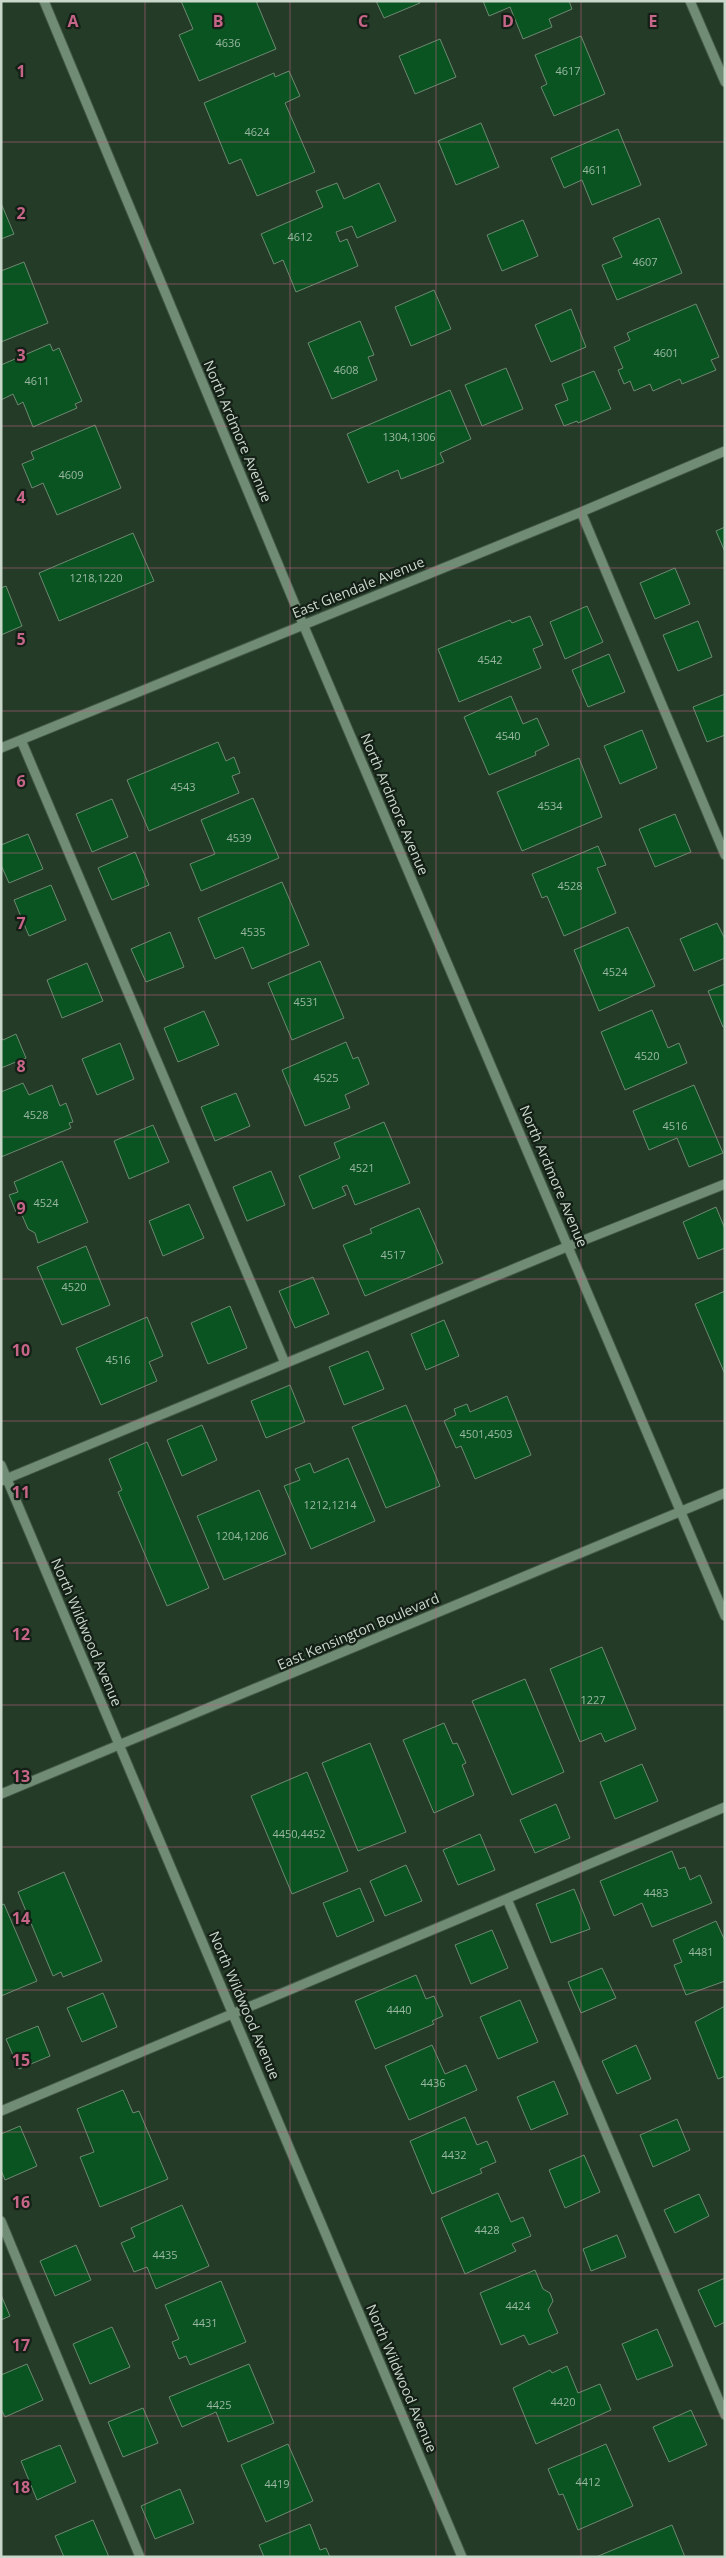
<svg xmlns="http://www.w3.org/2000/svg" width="726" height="2558" font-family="'Open Sans',sans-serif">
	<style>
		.building { fill: #0a5422; stroke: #6e8871 }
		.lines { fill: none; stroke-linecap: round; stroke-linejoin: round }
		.minor-casing { stroke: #435847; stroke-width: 11 }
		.minor { stroke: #718c75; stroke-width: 9 }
		.grid { fill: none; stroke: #c56588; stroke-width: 1; stroke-opacity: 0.55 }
		.labels { text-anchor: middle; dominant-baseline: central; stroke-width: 4.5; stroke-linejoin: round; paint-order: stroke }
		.number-label { font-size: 11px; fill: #99b7a1 }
		.street-label { font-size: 14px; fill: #c9d8cb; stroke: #141f16 }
		.grid-label { font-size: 16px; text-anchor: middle; font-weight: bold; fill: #c56588; stroke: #141f16; stroke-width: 4.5; stroke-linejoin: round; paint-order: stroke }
	</style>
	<rect width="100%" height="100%" fill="#233b27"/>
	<!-- building -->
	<path class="building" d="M181,1H256L276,49L199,81L179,35L193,29Z
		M376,1H419L420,3L384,18Z
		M483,1H569L572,9L549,19L552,27L523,39L510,7L489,16Z
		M581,36L605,94L554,116L541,87L547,84L535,55Z
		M440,39L456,77L415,94L399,56Z
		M289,71L300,96L285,103L315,172L257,196L241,159L229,164L204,103L274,73L275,77Z
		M481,123L499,167L456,185L438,141Z
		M618,129L641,185L592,205L582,180L564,188L551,158Z
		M337,183L344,199L379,183L396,221L357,238L352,226L336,232L340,242L347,239L358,266L296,292L283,260L274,264L261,234L323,207L316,191Z
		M1,203L14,234L1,239Z
		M659,218L682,273L617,300L602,265L622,257L613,238Z
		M523,220L538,256L502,271L487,235Z
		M24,262L48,323L1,342V271Z
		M434,290L451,329L411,346L395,307Z
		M696,304L719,357L711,360L716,370L682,384L680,379L653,391L650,384L634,391L630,381L624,384L618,370L623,368L614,347L630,340L627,333Z
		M571,309L586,347L551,362L535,325Z
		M360,321L374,355L368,357L377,380L332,399L308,343Z
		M50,344L53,351L59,348L82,401L75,404L77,408L33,427L23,402L18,405L13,394L1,400V365Z
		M506,368L523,409L482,426L465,385Z
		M594,371L611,409L578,423L577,421L564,426L555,405L568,400L562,384Z
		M450,390L471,439L440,453L444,462L401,479L398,470L368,483L347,434Z
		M95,425L121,488L57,515L43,483L32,488L22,464L34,459L31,452Z
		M725,527V552L716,531Z
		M133,533L154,581L59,621L39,573Z
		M675,568L690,604L655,619L640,583Z
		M6,586L22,626L1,635V588Z
		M587,606L603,642L565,659L550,622Z
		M530,616L543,645L533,649L541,668L459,702L438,649L510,620L512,623Z
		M698,621L712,657L678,671L663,635Z
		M609,654L625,692L588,707L572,670Z
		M725,694V735L707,742L693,707Z
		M511,696L523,724L537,718L549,745L535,752L536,755L489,775L464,717Z
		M642,730L657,768L620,784L604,746Z
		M218,742L226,761L234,757L240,773L232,776L239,793L149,831L127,780Z
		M579,758L602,817L522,851L497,792Z
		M253,798L279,858L201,891L190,864L215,854L201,820Z
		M112,799L128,837L92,852L76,814Z
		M675,814L691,852L655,867L639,829Z
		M28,834L43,869L9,883L1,865V845Z
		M598,846L606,865L597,868L616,913L564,936L547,896L542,898L532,874Z
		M135,852L149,885L112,900L98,868Z
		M282,882L309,945L252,969L243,947L215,959L198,918Z
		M51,885L66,920L29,936L14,900Z
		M717,923L725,939V958L694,971L680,939Z
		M628,927L655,986L599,1011L574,950Z
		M170,932L184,967L146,982L131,949Z
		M320,961L344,1018L292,1040L268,983Z
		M87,963L103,1001L62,1018L47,980Z
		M725,984V1026L723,1027L708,991Z
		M652,1010L668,1048L679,1043L687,1063L625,1090L601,1032Z
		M204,1011L219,1045L178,1062L164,1028Z
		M16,1034L26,1058L1,1068V1037L3,1040Z
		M346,1042L353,1059L358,1057L369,1084L345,1095L350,1108L305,1126L282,1070Z
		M120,1043L134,1079L97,1095L82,1059Z
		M23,1083L29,1095L52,1085L60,1106L66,1103L73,1122L69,1123L71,1128L1,1157V1092Z
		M694,1085L723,1153L689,1167L677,1138L649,1150L633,1111Z
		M236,1093L250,1126L215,1141L201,1107Z
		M384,1122L410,1183L355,1205L347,1185L342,1187L346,1195L313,1209L299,1176L340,1158L334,1143Z
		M153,1125L169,1162L129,1179L114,1141Z
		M62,1161L88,1222L38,1243L35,1233L28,1229L22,1215L24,1208L16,1212L9,1195L18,1192L14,1182Z
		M271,1171L285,1205L247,1221L233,1187Z
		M189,1204L204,1238L163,1256L149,1221Z
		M716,1207L725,1229V1248L698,1259L683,1222Z
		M419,1208L443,1263L365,1296L343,1245L372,1233L370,1229Z
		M86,1246L110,1305L62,1325L37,1267Z
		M313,1277L329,1314L295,1328L279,1291Z
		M725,1291V1371L724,1372L695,1304Z
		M230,1306L247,1348L208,1364L191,1323Z
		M147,1317L163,1356L149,1362L157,1381L101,1405L76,1348Z
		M444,1320L459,1356L426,1370L411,1334Z
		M368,1351L384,1389L344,1405L329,1367Z
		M290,1385L305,1422L266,1438L251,1401Z
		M507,1396L531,1455L475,1479L461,1446L456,1448L444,1421L456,1415L454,1409L467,1404L470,1412Z
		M406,1405L440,1486L386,1508L352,1427Z
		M202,1425L217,1460L182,1476L167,1440Z
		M147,1442L209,1588L167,1606L118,1492L122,1490L109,1459Z
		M348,1458L375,1521L311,1549L284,1486L300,1480L295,1469L310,1463L314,1473Z
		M259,1490L286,1554L224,1580L197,1516Z
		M602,1647L636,1729L605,1742L601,1733L580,1742L550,1669Z
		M525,1679L564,1772L512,1795L472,1701Z
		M444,1723L453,1744L457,1743L466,1763L462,1765L474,1795L434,1813L403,1740Z
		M370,1743L406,1832L358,1851L322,1763Z
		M642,1764L658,1801L615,1819L600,1782Z
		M307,1772L348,1871L292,1894L251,1796Z
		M556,1804L570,1838L535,1853L520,1820Z
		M480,1834L495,1870L458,1885L443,1850Z
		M672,1851L679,1869L685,1867L690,1880L700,1875L712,1903L652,1927L642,1903L614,1916L600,1881Z
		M406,1865L422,1901L385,1916L370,1881Z
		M64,1872L102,1961L63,1977L61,1972L53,1976L18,1892Z
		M360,1888L374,1921L337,1937L323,1903Z
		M574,1889L590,1929L551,1943L536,1904Z
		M4,1904L37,1981L1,1996V1905Z
		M716,1921L725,1941V1981L686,1995L674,1965L682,1962L673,1940Z
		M492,1930L508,1968L471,1984L455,1945Z
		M602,1968L616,1998L581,2013L568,1982Z
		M416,1975L426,1999L434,1996L443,2016L432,2021L434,2024L375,2049L355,2001Z
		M103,1993L117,2027L82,2042L67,2008Z
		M520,2000L538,2042L498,2059L480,2017Z
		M725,2006V2076L718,2079L695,2022Z
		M38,2026L50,2056L19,2069L6,2039Z
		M432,2045L445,2074L466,2065L477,2090L409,2120L385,2066Z
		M636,2045L651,2079L617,2094L602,2061Z
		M554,2081L568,2114L531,2130L517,2097Z
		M123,2090L133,2113L139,2111L168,2179L100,2207L80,2157L94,2152L77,2109Z
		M465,2117L477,2145L487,2141L496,2162L480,2169L482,2173L432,2194L410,2141Z
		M677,2119L690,2150L653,2167L640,2135Z
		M20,2126L37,2166L5,2180L1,2170V2134Z
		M584,2155L600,2192L565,2208L549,2170Z
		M498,2193L511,2222L523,2217L531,2236L512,2244L516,2251L465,2274L441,2218Z
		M699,2194L709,2216L675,2233L664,2210Z
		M182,2205L209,2266L156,2289L147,2267L134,2272L121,2243L135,2237L131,2228Z
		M617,2235L626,2257L591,2271L583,2249Z
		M76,2245L91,2280L55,2296L40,2261Z
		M535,2270L543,2289L550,2293L553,2301L548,2310L558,2333L529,2345L524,2335L501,2345L480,2293Z
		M725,2278V2322L715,2327L698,2290Z
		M221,2281L246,2342L190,2365L186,2356L179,2359L172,2342L179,2339L165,2305Z
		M1,2295L10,2316L1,2320Z
		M112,2327L130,2367L90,2384L73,2344Z
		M657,2329L673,2366L637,2380L622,2344Z
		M27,2364L43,2400L5,2417L1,2409V2375Z
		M249,2364L274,2423L228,2442L216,2412L182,2427L169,2397Z
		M567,2366L578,2393L600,2384L611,2410L536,2444L513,2388L550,2370L552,2373Z
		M143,2408L158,2443L123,2457L108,2422Z
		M691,2410L707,2445L669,2462L653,2427Z
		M288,2444L313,2501L266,2522L241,2465Z
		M606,2444L633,2506L578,2530L563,2494L559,2495L548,2469Z
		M60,2445L76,2482L37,2500L21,2461Z
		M180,2489L194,2523L155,2539L141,2506Z
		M93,2520L109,2557H64L55,2536Z
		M310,2524L320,2550L326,2548L330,2557H264L259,2545Z
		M672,2525L685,2557H596Z"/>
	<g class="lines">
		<defs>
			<path id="minor" d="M44,1L303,624L725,1616
				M690,1L725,82
				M581,512L725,855
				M21,740L285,1363
				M1,748L581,512L725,451
				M1,1465L462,2557
				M1,1481L569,1246L725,1184
				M1,1794L725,1493
				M507,1899L725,2415
				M1,2111L725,1807
				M1,2221L140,2557"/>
		</defs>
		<!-- minor casing -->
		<use href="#minor" class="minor-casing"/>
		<!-- minor -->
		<use href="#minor" class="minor"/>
	</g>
	<!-- grid -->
	<path class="grid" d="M145,1V2557M290,1V2557M436,1V2557M581,1V2557M1,142H725M1,284H725M1,426H725M1,568H725M1,711H725M1,853H725M1,995H725M1,1137H725M1,1279H725M1,1421H725M1,1563H725M1,1705H725M1,1847H725M1,1990H725M1,2132H725M1,2274H725M1,2416H725"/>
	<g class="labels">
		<!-- number labels -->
		<g class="number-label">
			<text x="228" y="42">4636</text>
			<text x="568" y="70">4617</text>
			<text x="257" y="131">4624</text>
			<text x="595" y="169">4611</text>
			<text x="300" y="236">4612</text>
			<text x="645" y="261">4607</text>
			<text x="666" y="352">4601</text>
			<text x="346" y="369">4608</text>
			<text x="37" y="380">4611</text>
			<text x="409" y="436">1304,1306</text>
			<text x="71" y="474">4609</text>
			<text x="96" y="577">1218,1220</text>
			<text x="490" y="659">4542</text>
			<text x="508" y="735">4540</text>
			<text x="183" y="786">4543</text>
			<text x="550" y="805">4534</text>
			<text x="239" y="837">4539</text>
			<text x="570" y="885">4528</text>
			<text x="253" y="931">4535</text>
			<text x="615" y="971">4524</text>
			<text x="306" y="1001">4531</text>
			<text x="647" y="1055">4520</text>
			<text x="326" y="1077">4525</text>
			<text x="36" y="1114">4528</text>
			<text x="675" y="1125">4516</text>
			<text x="362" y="1167">4521</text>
			<text x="46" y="1202">4524</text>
			<text x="393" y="1254">4517</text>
			<text x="74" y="1286">4520</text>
			<text x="118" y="1359">4516</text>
			<text x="486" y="1433">4501,4503</text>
			<text x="330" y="1504">1212,1214</text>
			<text x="242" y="1535">1204,1206</text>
			<text x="593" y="1699">1227</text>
			<text x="299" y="1833">4450,4452</text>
			<text x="656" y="1892">4483</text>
			<text x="701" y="1951">4481</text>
			<text x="399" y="2009">4440</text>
			<text x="433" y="2082">4436</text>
			<text x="454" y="2154">4432</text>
			<text x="487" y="2229">4428</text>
			<text x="165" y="2254">4435</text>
			<text x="518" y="2305">4424</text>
			<text x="205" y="2322">4431</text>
			<text x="563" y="2401">4420</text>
			<text x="219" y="2404">4425</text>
			<text x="588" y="2481">4412</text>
			<text x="277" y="2483">4419</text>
		</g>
		<!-- street labels -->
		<g class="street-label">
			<text transform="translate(238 431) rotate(67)">North Ardmore Avenue</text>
			<text transform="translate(358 587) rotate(-22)">East Glendale Avenue</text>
			<text transform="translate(395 804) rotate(67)">North Ardmore Avenue</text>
			<text transform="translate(554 1176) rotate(67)">North Ardmore Avenue</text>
			<text transform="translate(358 1631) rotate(-23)">East Kensington Boulevard</text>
			<text transform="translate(87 1632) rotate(67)">North Wildwood Avenue</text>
			<text transform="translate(245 2005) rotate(67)">North Wildwood Avenue</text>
			<text transform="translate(402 2378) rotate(67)">North Wildwood Avenue</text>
		</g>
	</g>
	<g class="grid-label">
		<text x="73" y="27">A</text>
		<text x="218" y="27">B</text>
		<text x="363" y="27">C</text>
		<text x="508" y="27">D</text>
		<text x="653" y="27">E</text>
		<text x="21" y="77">1</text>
		<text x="21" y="219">2</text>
		<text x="21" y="361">3</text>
		<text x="21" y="503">4</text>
		<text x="21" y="645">5</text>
		<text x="21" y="787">6</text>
		<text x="21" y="929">7</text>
		<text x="21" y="1072">8</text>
		<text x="21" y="1214">9</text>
		<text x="21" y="1356">10</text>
		<text x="21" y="1498">11</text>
		<text x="21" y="1640">12</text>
		<text x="21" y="1782">13</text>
		<text x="21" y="1924">14</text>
		<text x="21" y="2066">15</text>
		<text x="21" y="2208">16</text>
		<text x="21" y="2351">17</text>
		<text x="21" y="2493">18</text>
	</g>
	<!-- border -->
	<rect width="726" height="2558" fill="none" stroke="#c9d8cb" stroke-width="5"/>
</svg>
